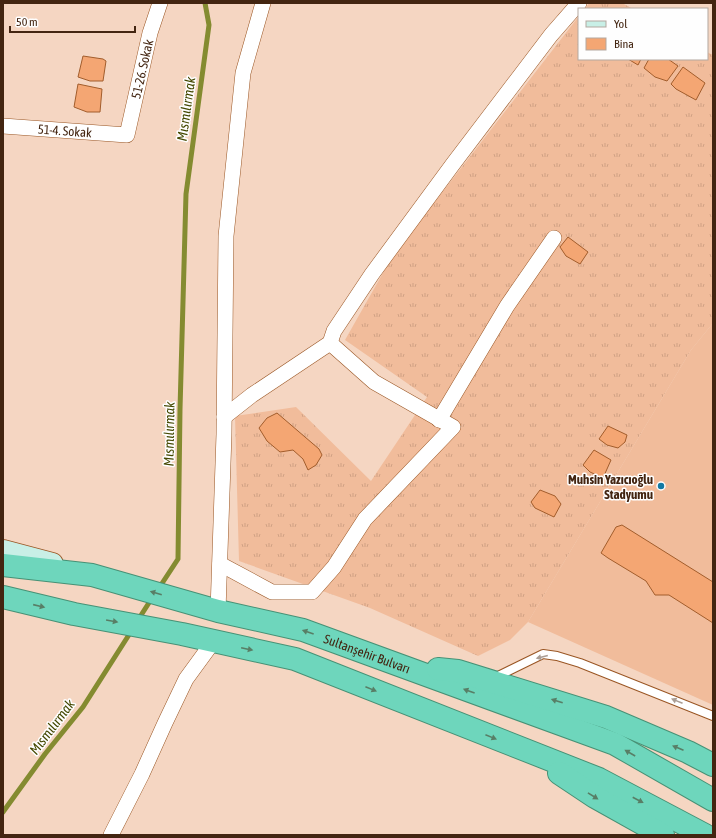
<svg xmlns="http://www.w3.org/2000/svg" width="716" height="838" font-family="'Asap Condensed',sans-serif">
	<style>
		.grass { fill: url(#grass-tufts) }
		.pitch { fill: #f1bc9b }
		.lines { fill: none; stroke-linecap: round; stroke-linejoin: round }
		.stream { stroke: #848b30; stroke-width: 5 }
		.building { fill: #f4a673; stroke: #a25d2c }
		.service-casing { stroke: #9a5624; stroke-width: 10 }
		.minor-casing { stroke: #9a5624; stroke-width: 16 }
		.secondary-casing { stroke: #9a5624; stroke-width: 24 }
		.trunk-casing { stroke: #479175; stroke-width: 24 }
		.service { stroke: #fff; stroke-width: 8 }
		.minor { stroke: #fff; stroke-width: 15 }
		.secondary { stroke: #c8efe6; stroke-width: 22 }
		.trunk { stroke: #6ed6bc; stroke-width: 22 }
		.oneway { fill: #587e66 }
		.oneway2 { fill: #aa9d94 }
		.poi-dot { fill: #1279a4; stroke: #fefefe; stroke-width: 1.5 }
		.labels { text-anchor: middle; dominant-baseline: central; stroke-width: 3; stroke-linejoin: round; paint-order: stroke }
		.street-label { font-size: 13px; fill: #432511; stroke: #fefefe }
		.poi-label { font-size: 13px; font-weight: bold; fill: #432511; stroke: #fefefe; text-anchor: end }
		.water-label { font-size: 14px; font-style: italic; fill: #444800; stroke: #fefefe }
	</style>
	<defs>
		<pattern id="grass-tufts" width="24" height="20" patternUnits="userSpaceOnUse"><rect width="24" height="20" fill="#f1bc9b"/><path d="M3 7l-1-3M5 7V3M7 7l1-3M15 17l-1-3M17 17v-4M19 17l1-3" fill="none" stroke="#d0a184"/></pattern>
	</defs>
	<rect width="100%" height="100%" fill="#f5d6c2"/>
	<!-- grass -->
	<path class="grass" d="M589,3H622L633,9H585Z
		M579,16V59H707V52L713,55V323L691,350L528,622L510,640L478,656L370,608L239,561L235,416L296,407L371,481L427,397L345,340L392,257Z"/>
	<!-- pitch -->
	<path class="pitch" d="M713,323V705L528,622L691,350Z"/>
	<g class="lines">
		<!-- stream -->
		<path class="stream" d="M159,588L178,559L180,409L186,194L209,25L205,3
			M138,620L152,598
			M3,812L45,754L83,707L132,630"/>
	</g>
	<!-- building -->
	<path class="building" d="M83,56L103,59L106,61L103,81H90L78,77Z
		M628,59H641L638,65Z
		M649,59H668L678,66L667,81L655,77L644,68Z
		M683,67L705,83L696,100L676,89L671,84Z
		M78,84L102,89L100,112H87L74,107Z
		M568,237L588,252L580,264L566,256L560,247Z
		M277,413L319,449L322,455L316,465L308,470L303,459L293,450L280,452L267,441L259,428L267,418Z
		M608,426L627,435L625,442L618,448L607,445L599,439Z
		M594,450L611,460L603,478L590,472L583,465Z
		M540,490L555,496L561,504L554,517L535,508L531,502Z
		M622,525L713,582V623L669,595H655L646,581L608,558L601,553L616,527Z"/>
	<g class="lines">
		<defs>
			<path id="service" d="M494,678L543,654L557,656L580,663L713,716"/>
			<g id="minor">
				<path id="s1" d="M3,126L127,135L150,33L160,3"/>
				<path d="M224,417L252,395L330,343L334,331L372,274L453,164L551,35L579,3"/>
				<path d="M439,420L507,306L554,238"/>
				<path d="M220,564L272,592H312L334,567L365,519L453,427L374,382L330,343"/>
				<path d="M218,611L224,434L226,236L243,73L263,3"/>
				<path d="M111,835L142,774L165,723L186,679L213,642"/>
			</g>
			<path id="secondary" d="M3,551L52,564"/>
			<g id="trunk">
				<path id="s2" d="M3,565L92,575L218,611L303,630L615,744L713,800"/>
				<path d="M3,597L74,614L182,634L295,659L599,779L705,835"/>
				<path d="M438,669L458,671L606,717L688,752L713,765"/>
				<path d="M559,773L595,797L663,835"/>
			</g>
		</defs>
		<!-- service casing -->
		<use href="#service" class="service-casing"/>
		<!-- minor casing -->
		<use href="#minor" class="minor-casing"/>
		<!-- secondary casing -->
		<use href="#secondary" class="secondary-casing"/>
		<!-- trunk casing -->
		<use href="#trunk" class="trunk-casing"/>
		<!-- service -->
		<use href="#service" class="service"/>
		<!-- minor -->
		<use href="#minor" class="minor"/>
		<!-- secondary -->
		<use href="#secondary" class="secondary"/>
		<!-- trunk -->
		<use href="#trunk" class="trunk"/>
	</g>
	<!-- one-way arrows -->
	<defs><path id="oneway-solid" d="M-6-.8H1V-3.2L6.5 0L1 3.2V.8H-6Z"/></defs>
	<g class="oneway">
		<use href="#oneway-solid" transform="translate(156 593) rotate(-164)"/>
		<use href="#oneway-solid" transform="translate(39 606) rotate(13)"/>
		<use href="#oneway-solid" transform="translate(112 621) rotate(10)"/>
		<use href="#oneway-solid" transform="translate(308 632) rotate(-161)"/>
		<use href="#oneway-solid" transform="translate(247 649) rotate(12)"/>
		<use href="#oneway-solid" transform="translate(371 689) rotate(22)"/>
		<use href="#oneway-solid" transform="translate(469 691) rotate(-160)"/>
		<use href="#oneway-solid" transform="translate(557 701) rotate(-162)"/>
		<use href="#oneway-solid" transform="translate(491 737) rotate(22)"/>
		<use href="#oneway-solid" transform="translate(678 748) rotate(-157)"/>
		<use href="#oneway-solid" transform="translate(630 753) rotate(-150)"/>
		<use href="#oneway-solid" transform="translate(593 796) rotate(32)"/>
		<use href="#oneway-solid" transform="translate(638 800) rotate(28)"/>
	</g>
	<g class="oneway2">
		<use href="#oneway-solid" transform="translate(542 657) rotate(166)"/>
		<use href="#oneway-solid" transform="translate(677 701) rotate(-158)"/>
	</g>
	<!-- markers -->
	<circle class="poi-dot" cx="661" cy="486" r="4"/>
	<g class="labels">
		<!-- street labels -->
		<g class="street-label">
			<text stroke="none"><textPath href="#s1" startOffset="192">51-26. Sokak</textPath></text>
			<text stroke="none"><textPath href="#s1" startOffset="62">51-4. Sokak</textPath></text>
			<text stroke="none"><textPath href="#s2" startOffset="376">Sultanşehir Bulvarı</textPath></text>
		</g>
		<!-- poi labels -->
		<g class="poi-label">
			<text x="653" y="479">Muhsin Yazıcıoğlu<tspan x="653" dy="15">Stadyumu</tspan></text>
		</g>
		<!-- water labels -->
		<g class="water-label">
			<text transform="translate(186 109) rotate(-82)">Mısmılırmak</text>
			<text transform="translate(169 434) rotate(-89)">Mısmılırmak</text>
			<text transform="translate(52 727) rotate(-53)">Mısmılırmak</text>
		</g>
	</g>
	<!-- border -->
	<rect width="716" height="838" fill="none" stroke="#432511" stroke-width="8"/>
	<!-- legend -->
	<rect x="578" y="8" width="130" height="52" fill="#fefefe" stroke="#b3a79f"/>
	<rect x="586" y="21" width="20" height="6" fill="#c8efe6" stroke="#b3a79f"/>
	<text x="614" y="28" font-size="12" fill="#432511">Yol</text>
	<rect x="586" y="38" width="20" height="12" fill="#f4a673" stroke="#b3a79f"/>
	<text x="614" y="48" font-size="12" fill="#432511">Bina</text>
	<!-- scale -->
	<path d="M10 26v6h125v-6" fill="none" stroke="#432511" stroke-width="2"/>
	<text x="16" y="26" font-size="12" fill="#432511" stroke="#fefefe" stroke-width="3" paint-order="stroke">50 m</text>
</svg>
